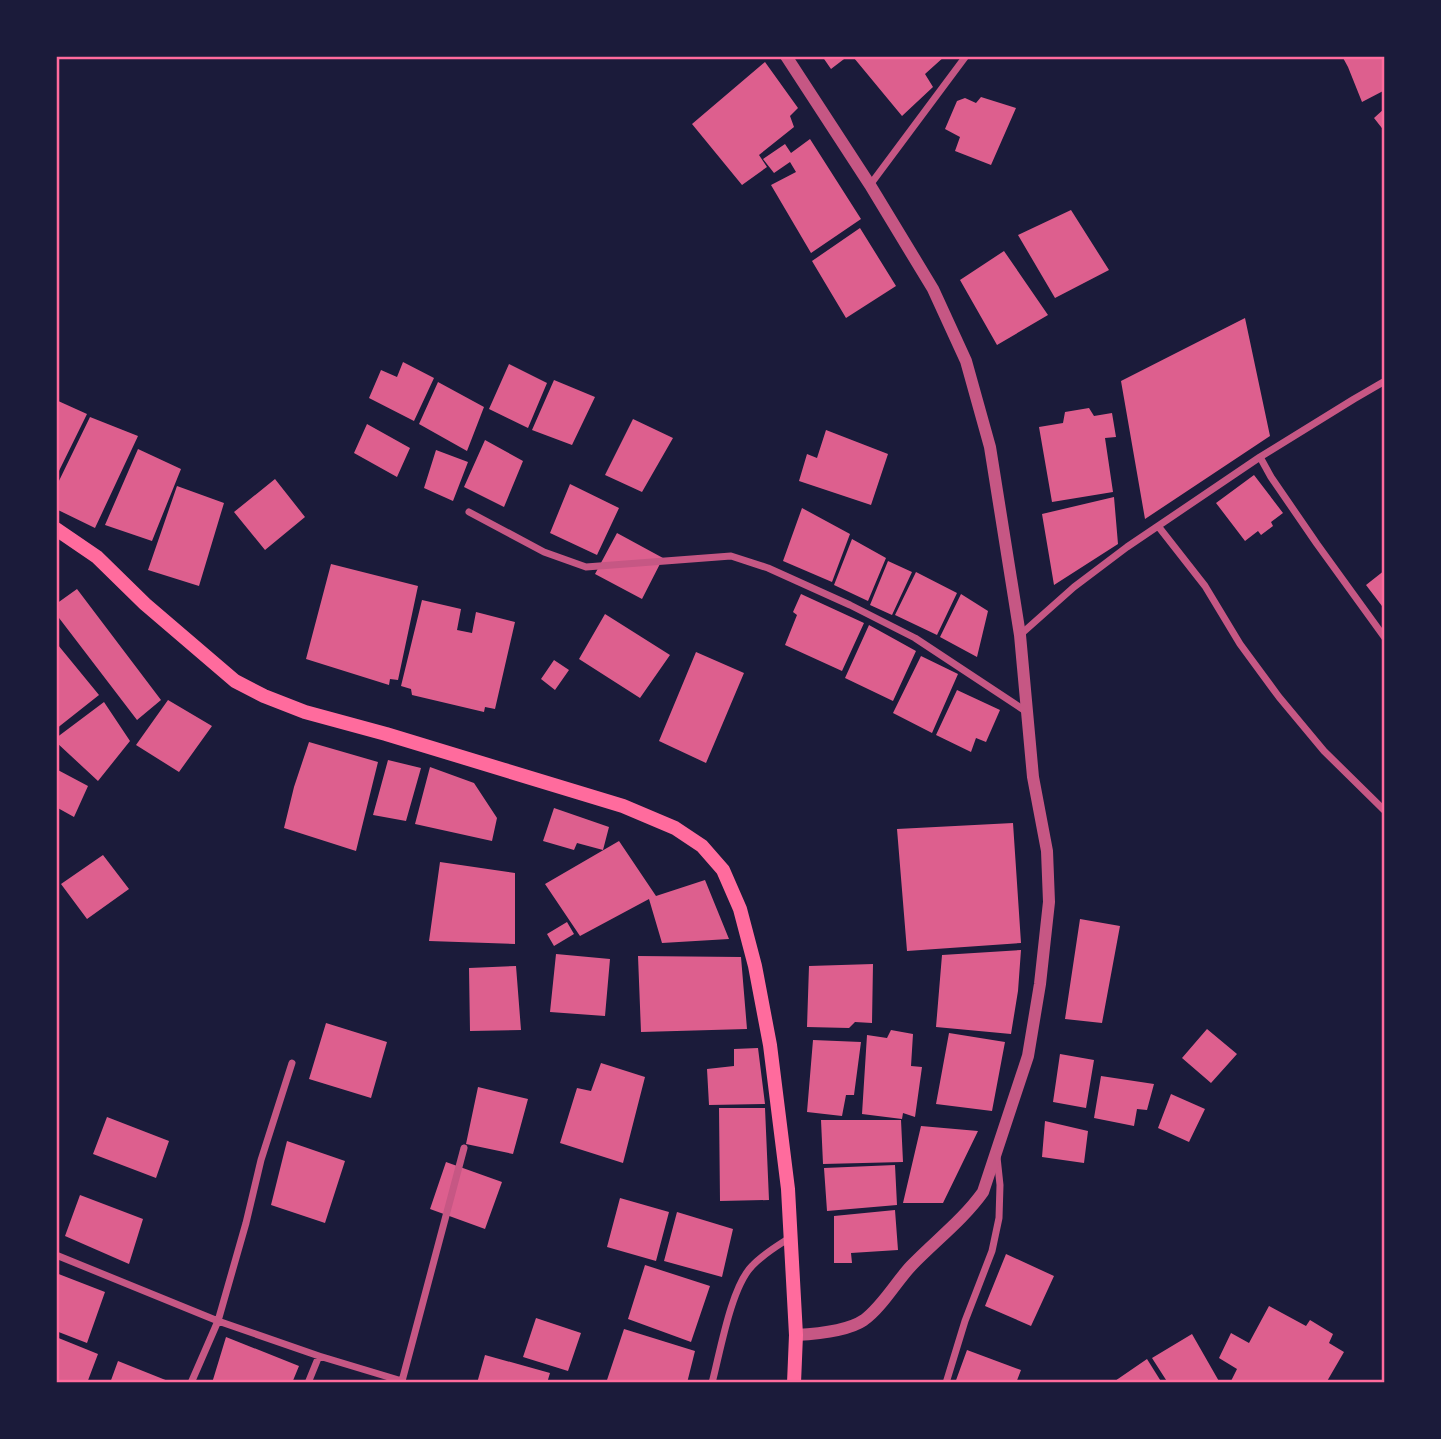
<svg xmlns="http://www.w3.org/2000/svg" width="1441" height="1439" font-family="'Archivo Narrow',sans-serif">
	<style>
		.building { fill: #dd5f8e }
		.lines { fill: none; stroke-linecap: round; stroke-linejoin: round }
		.minor { stroke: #c65784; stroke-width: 7 }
		.tertiary { stroke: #c65784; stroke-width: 12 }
		.secondary { stroke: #ff6b9d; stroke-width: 14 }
		.neatline { fill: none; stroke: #ff6b9d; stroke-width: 2.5 }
	</style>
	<rect width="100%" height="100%" fill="#1b1b3a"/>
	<!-- building -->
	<path class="building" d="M822,56H848L831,69Z
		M856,56H945L925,74L933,87L902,116L854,58Z
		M1342,56H1385V90L1362,102L1348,67Z
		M765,62L798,108L790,116L794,127L759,155L767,167L742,185L692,124Z
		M981,97L1016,108L991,165L955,151L960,137L945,129L957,101L965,98L976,103Z
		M1385,108V132L1374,118Z
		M810,139L861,219L811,253L771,185L796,172L790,162L774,173L763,159L785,144L791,153Z
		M1071,210L1109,270L1055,298L1018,235Z
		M860,228L896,286L846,318L812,261Z
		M1004,251L1048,315L997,345L960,280Z
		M1245,318L1270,436L1145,519L1121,381Z
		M403,362L434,378L414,421L369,398L381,370L397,377Z
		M509,364L547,383L528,428L489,409Z
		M554,380L595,397L572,445L532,430Z
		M438,382L484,407L467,451L419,424Z
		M56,400L87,414L56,477Z
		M1089,408L1094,416L1112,413L1116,437L1105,438L1113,492L1052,502L1039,427L1063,423L1065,412Z
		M90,417L138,436L95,528L56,509V487Z
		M633,419L673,438L642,492L605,475Z
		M367,424L410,448L397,477L354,453Z
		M826,430L888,454L871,505L799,481L807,454L817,458Z
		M485,440L523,461L504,507L464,487Z
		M138,449L181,469L152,541L105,525Z
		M436,450L468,462L453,501L424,488Z
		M1254,475L1283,513L1271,522L1273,526L1261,535L1258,531L1245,541L1216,503Z
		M275,479L305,517L265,550L234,512Z
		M570,484L619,508L597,555L550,533Z
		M177,486L224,503L199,586L148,570Z
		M1114,497L1118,544L1054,585L1042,514Z
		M802,508L850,534L832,582L783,561Z
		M617,533L663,558L642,599L595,574Z
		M852,539L886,558L868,601L834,585Z
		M888,561L912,572L892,615L870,605Z
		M331,564L418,586L398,680L390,679L389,685L306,659Z
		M1385,570V610L1366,585Z
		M916,572L957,593L937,635L895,615Z
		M77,589L161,700L137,720L56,614V604Z
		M801,594L864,623L842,671L785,645L797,615L793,612Z
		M961,594L988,611L977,657L940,637Z
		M422,600L461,609L457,630L472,633L476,612L515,622L495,709L485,707L484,712L412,695L411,689L401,686Z
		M605,614L670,655L640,698L579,659Z
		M869,625L916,651L893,701L845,678Z
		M58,645L99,695L56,729V647Z
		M696,652L744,673L706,763L659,741Z
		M921,656L958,674L932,733L893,713Z
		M554,660L569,670L555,690L541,679Z
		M957,690L1000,710L986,742L976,738L971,752L936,735Z
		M168,700L212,726L179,772L136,745Z
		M104,702L130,741L98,781L56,742V738Z
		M309,742L378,762L356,851L284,828L294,787Z
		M388,760L421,768L406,821L373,815Z
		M430,767L474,783L497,818L492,841L415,824Z
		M56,769L88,786L74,817L56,807Z
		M554,808L609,827L603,850L577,843L574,850L543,841Z
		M1013,823L1021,943L907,951L897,829Z
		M619,841L656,896L705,880L729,939L662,943L649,899L580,936L545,884Z
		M103,855L129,889L87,919L61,884Z
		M440,862L515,873V944L429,941Z
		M1080,919L1120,926L1102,1023L1065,1019Z
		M567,922L574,934L554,946L547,934Z
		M1021,950L1018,991L1011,1034L936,1027L942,955Z
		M556,954L610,959L605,1016L550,1012Z
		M638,956L741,957L747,1029L641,1032Z
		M873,964L872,1023L855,1022L849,1028L807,1027L809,966Z
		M516,966L521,1030L470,1031L469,968Z
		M326,1023L387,1042L371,1098L309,1079Z
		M1207,1029L1237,1054L1211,1083L1182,1058Z
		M891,1030L913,1034L911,1066L922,1067L915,1117L903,1113L902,1119L862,1114L867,1035L887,1038Z
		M949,1033L1005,1042L992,1111L936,1104Z
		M813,1040L861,1042L854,1095H846L842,1116L807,1112Z
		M758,1048L765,1104L709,1105L707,1069L734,1066V1049Z
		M1060,1054L1094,1060L1086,1108L1053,1102Z
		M601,1063L645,1077L623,1163L560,1143L577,1088L591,1091Z
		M1101,1076L1154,1084L1147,1110L1137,1109L1134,1126L1094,1118Z
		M478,1087L528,1099L513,1154L466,1144Z
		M1171,1094L1205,1109L1189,1142L1158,1128Z
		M719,1108H765L769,1200L720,1201Z
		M107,1117L169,1141L156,1178L93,1154Z
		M821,1120H901L903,1162L823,1164Z
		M1045,1121L1088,1131L1084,1163L1042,1157Z
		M921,1126L978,1131L943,1203H903Z
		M287,1141L345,1161L325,1223L271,1205Z
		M446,1162L502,1182L485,1229L430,1209Z
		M895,1165L897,1205L827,1211L824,1168Z
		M80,1195L143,1219L129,1264L65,1236Z
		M620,1198L669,1212L656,1261L607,1247Z
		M895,1210L898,1250L851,1253L852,1263H834V1216Z
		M677,1212L733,1229L722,1277L664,1261Z
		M1006,1254L1054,1276L1031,1326L985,1306Z
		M645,1265L710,1286L691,1342L628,1319Z
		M56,1273L105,1292L87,1343L56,1331Z
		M1269,1306L1306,1326L1310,1320L1333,1334L1329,1343L1344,1352L1326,1383H1230L1237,1369L1219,1358L1231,1333L1249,1343Z
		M536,1318L581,1333L568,1371L523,1357Z
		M624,1329L695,1351L687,1383H606Z
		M1192,1334L1220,1383H1168L1152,1358Z
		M56,1337L98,1354L87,1383H56Z
		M226,1337L299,1366L292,1383H212Z
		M967,1350L1021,1370L1016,1383H955Z
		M485,1355L550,1373L547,1383H477Z
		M1147,1359L1162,1383H1112Z
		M118,1361L168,1381L167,1383H110Z"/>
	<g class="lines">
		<!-- minor -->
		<path class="minor" d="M870,185L966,56
			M1260,457L1354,399L1385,381
			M469,512L544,552L586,567L731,556L768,568L850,605L915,638L1027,712
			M1158,526L1205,586L1240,644L1279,697L1324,751L1385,811
			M1020,635L1074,587L1127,547L1260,457L1271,477L1317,544L1385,638
			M56,1255L218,1321L319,1356L402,1381L405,1383
			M402,1381L464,1148
			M191,1383L218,1321L246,1223L261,1160L292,1063
			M308,1383L319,1356
			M712,1383C720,1353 731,1287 752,1266C763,1254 777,1246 791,1237
			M946,1383L965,1321L992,1251L999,1218L1000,1185L997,1157"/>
		<!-- tertiary -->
		<path class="tertiary" d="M786,56L870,185L933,289L966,361L990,447L1020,635L1033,777L1047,851L1049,902L1040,984L1028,1056L983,1192C963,1220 935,1241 911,1266C896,1282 882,1307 864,1320C848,1331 815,1334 796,1335"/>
		<!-- secondary -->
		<path class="secondary" d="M56,529L97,557L145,604L235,681L264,696L305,712L386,734L623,806L675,828L702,846L723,870L740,909L755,966L770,1045L788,1189L796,1335L794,1383"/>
	</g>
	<!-- border -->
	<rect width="1441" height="1439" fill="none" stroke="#1b1b3a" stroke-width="116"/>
	<rect x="58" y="58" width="1325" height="1323" class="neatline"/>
</svg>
